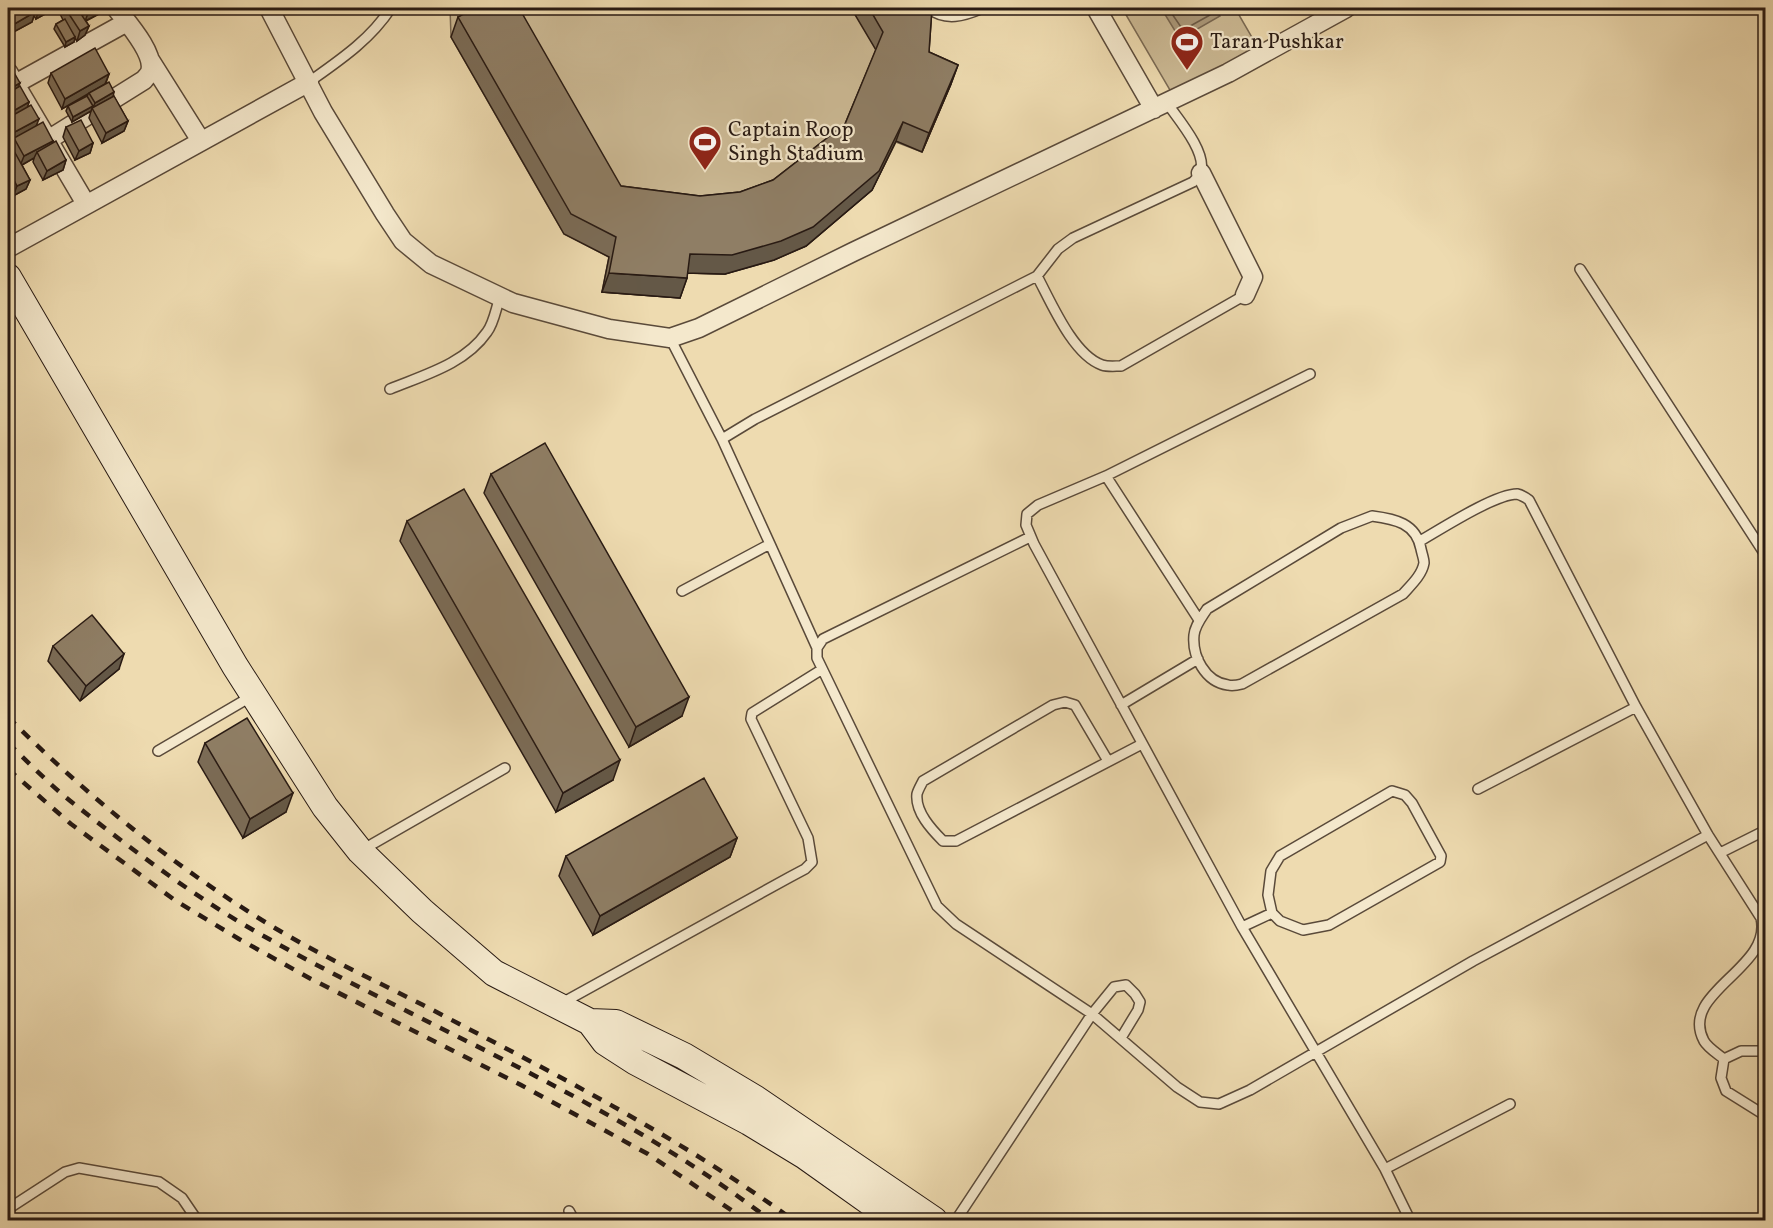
<svg xmlns="http://www.w3.org/2000/svg" width="1773" height="1228" font-family="Vollkorn,serif">
	<style>
		.green { fill: #ccba95; stroke: #7a6a54; stroke-width: 1.5 }
		.water { fill: #ab997b; stroke: #776651; stroke-width: 1.5 }
		.lines { fill: none; stroke-linecap: round; stroke-linejoin: round }
		.shore { stroke: #6a5a47; stroke-width: 1.5 }
		.lane-casing { stroke: #5a4a3a; stroke-width: 12 }
		.street-casing { stroke: #5a4a3a; stroke-width: 21 }
		.secondary-casing { stroke: #281a13; stroke-width: 28 }
		.lane { stroke: #f4e8cc; stroke-width: 9 }
		.street { stroke: #f4e8cc; stroke-width: 18 }
		.secondary { stroke: #f4e8cc; stroke-width: 26 }
		.rail { stroke: #281a13; stroke-width: 4.5; stroke-dasharray: 10 10; stroke-linecap: butt }
		.wall { fill: #7b6c57; stroke: #281a13; stroke-width: 1.5 }
		.shaded-wall { fill: #645847; stroke: #281a13; stroke-width: 1.5 }
		.building { fill: #8f7e65; stroke: #281a13; stroke-width: 1.5 }
		.labels { text-anchor: middle; dominant-baseline: central; stroke-width: 4.5; stroke-linejoin: round; paint-order: stroke }
		.poi-label { font-size: 21px; fill: #281a13; stroke: #f4e8cc; text-anchor: start }
	</style>
	<rect width="100%" height="100%" fill="#eedbb0"/>
	<filter id="stains"><feTurbulence type="fractalNoise" baseFrequency=".00333" numOctaves="4"/><feColorMatrix values="0 0 0 0 .2 0 0 0 0 .09 0 0 0 0 .02 0 0 0 .5 -.17"/></filter>
	<radialGradient id="worn" r=".72"><stop offset=".6" stop-color="#630" stop-opacity="0"/><stop offset="1" stop-color="#630" stop-opacity=".3"/></radialGradient>
	<!-- green -->
	<path class="green" d="M450,8H921L922,72L951,84L922,152L896,142L872,190L806,246L725,274L684,273L680,298L602,292L609,257L564,234L451,37Z
		M1122,8H1235L1257,46L1174,97Z"/>
	<!-- water -->
	<path class="water" d="M1161,8H1215L1220,16L1180,39Z"/>
	<g class="lines">
		<!-- shore -->
		<path class="shore" d="M1168,8L1183,30L1210,15L1211,8"/>
		<defs>
			<path id="lane" d="M928,8C946,22 964,16 983,8
				M309,82C340,60 370,40 391,8
				M1580,269L1766,556
				M1037,276C1051,302 1073,355 1102,365C1108,367 1115,366 1121,366L1245,295
				M670,338L722,439L770,544L682,591
				M1310,374L1106,476L1038,505L1027,514L1026,525L1034,544L1242,927L1385,1169L1410,1220
				M390,389C424,375 465,364 487,332C494,323 496,308 500,297
				M722,439L755,419L1037,276L1058,249L1073,238L1193,182C1196,179 1200,175 1201,171C1206,151 1178,119 1167,103
				M1106,476L1199,620
				M1372,516C1395,519 1416,523 1421,549C1422,554 1424,559 1424,563C1422,575 1411,585 1403,594L1242,684C1238,685 1232,686 1228,685C1205,682 1192,656 1194,635C1195,625 1202,617 1207,609L1341,528Z
				M1030,537L823,639L817,648V658L937,906L956,924L1092,1014L1177,1087L1200,1102L1219,1104L1250,1090L1473,961L1708,835
				M1420,541C1441,529 1495,494 1517,494C1522,495 1525,497 1529,500L1636,707L1708,835L1761,918C1773,969 1678,992 1704,1041C1708,1048 1718,1054 1724,1059
				M770,544L817,648
				M1121,705L1198,659
				M158,751L252,696
				M1108,761L1075,705L1065,702L1053,705L923,781C921,785 918,790 917,794C915,812 932,830 943,841H956L1142,744
				M1478,789L1636,707
				M1392,791L1405,795L1412,803L1441,856L1440,862L1329,925L1303,930L1280,921L1272,913L1268,895L1271,871L1280,856Z
				M362,850L505,768
				M1720,853L1766,830
				M1242,927L1272,913
				M562,1003L790,877L805,869L812,862L808,838L751,719L752,713L821,670
				M1766,1051H1741L1724,1059L1721,1078L1726,1091L1766,1116
				M1385,1169L1510,1104
				M8,1209L65,1172L79,1168L159,1182L182,1198L197,1220
				M569,1211L574,1220
				M956,1220L1092,1014L1114,987L1126,985L1135,994L1140,1002L1138,1010L1121,1038"/>
			<path id="street" d="M269,8L323,112L385,214L403,241L431,264L513,303L609,329L670,338L699,328L853,252L1228,73L1346,8
				M1096,8L1154,109
				M150,60L201,141
				M8,72L86,204
				M15,84L127,22
				M48,140L144,80C146,77 149,75 150,72C156,54 126,21 116,8
				M1201,173L1253,277L1245,295
				M8,248L309,82"/>
			<path id="secondary" d="M8,277L235,666L325,807L360,851L422,911L494,973L590,1022L605,1042L636,1062L749,1122L805,1156L895,1220
				M590,1022L616,1023L684,1056L756,1099L934,1220"/>
		</defs>
		<!-- lane casing -->
		<use href="#lane" class="lane-casing"/>
		<!-- street casing -->
		<use href="#street" class="street-casing"/>
		<!-- secondary casing -->
		<use href="#secondary" class="secondary-casing"/>
		<!-- lane -->
		<use href="#lane" class="lane"/>
		<!-- street -->
		<use href="#street" class="street"/>
		<!-- secondary -->
		<use href="#secondary" class="secondary"/>
		<!-- rail -->
		<path class="rail" d="M8,717C86,795 171,864 265,922C315,953 370,978 423,1005C551,1072 676,1135 793,1220
			M8,743C31,765 53,788 78,807C135,852 198,899 260,934C430,1030 615,1101 770,1220
			M8,769L71,824L176,901L239,939L311,979L521,1085L648,1154L746,1220"/>
	</g>
	<!-- wall -->
	<path class="wall" d="M8,8H61L53,12L51,8L49,12L36,19L34,16L32,22L8,35Z
		M62,8H77L83,16L79,8H103L101,13L86,21L89,26L85,35L77,41L75,38L74,42L65,47L54,29L56,24L63,20L60,14Z
		M851,8H932L929,52L958,65L951,84L922,152L896,141L872,190L806,246L774,260L725,274L687,273V278L680,298L602,292L609,257L564,234L451,37L458,17L621,186L700,196L740,192L773,180L845,124L876,50Z
		M8,71L18,88L29,102L27,107L37,125L53,141L51,144L66,160L63,170L43,180L33,162L34,158L22,165L30,180L26,189L13,196L8,185Z
		M51,73L109,74L106,83L128,121L124,131L102,143L89,118L91,111L72,122L66,111L68,106L87,97L88,94L62,109L48,83Z
		M66,127L93,143L90,153L75,160L63,137Z
		M491,474L682,716L629,747L484,493Z
		M407,521L613,780L556,812L400,541Z
		M53,646L119,669L80,701L48,661Z
		M205,743L286,812L243,838L198,762Z
		M737,838L730,857L593,935L559,876L566,856Z"/>
	<!-- shaded-wall -->
	<path class="shaded-wall" d="M43,8H51L49,12L36,19L39,10Z
		M55,8H61L53,12Z
		M96,8H103L101,13L85,21L89,11Z
		M35,12L32,22L8,35L11,26Z
		M89,26L85,35L77,41L80,31Z
		M75,37L74,42L65,47L66,42Z
		M958,65L951,84L922,152L929,133Z
		M109,74L105,84L62,109L65,99Z
		M20,83L16,93L8,98V90Z
		M114,92L113,97L93,108L95,103Z
		M29,102L26,112L8,122V114Z
		M93,106L91,111L72,122L73,117Z
		M39,119L35,129L14,138L13,141L8,144L11,134Z
		M128,121L124,131L102,143L106,133Z
		M903,122L896,141L872,190L806,246L774,260L725,274L683,273L690,254Z
		M53,141L49,151L37,152L34,158L20,166L24,156Z
		M93,143L90,153L75,160L79,151Z
		M66,160L63,170L43,180L47,171Z
		M30,180L26,189L13,196L17,186Z
		M609,273L687,278L680,298L602,292Z
		M124,654L119,669L80,701L86,686Z
		M689,697L682,716L629,747L636,727Z
		M620,760L613,780L556,812L563,793Z
		M293,793L286,812L243,838L250,819Z
		M737,838L730,857L593,935L600,916Z"/>
	<!-- building -->
	<path class="building" d="M8,8H33L35,12L11,26L8,20Z
		M65,8H77L89,26L80,31Z
		M87,8H96L89,11Z
		M475,8H519L621,186L700,196L740,192L773,180L845,124L883,32L869,8H932L929,52L958,65L929,133L903,122L879,171L813,227L781,241L732,255L690,254L687,278L609,273L616,237L571,214L458,17Z
		M65,19L75,37L66,42L56,24Z
		M95,48L109,74L65,99L51,73Z
		M12,69L20,83L8,90V71Z
		M109,82L114,92L95,103L89,93Z
		M20,86L29,102L8,114V93Z
		M87,96L93,106L73,117L68,106Z
		M114,96L128,121L106,133L92,108Z
		M31,105L39,119L11,134L8,128V118Z
		M81,120L93,143L79,151L66,127Z
		M43,122L53,141L24,156L14,138Z
		M8,140L30,180L17,186L8,168Z
		M56,141L66,160L47,171L37,152Z
		M545,443L689,697L636,727L491,474Z
		M464,489L620,760L563,793L407,521Z
		M92,615L124,654L86,686L53,646Z
		M247,718L293,793L250,819L205,743Z
		M704,778L737,838L600,916L566,856Z"/>
	<!-- icons -->
	<defs>
		<symbol id="stadium-pin" viewBox="-11 -11 22 30"><path d="M0 17L-7.5 6A9.5 9.5 0 1 1 7.5 6Z" fill="#8f2418" stroke="#f4e8cc"/><path d="M0-5a6.5 5 0 1 0 0 10a6.5 5 0 1 0 0-10ZM-3.5-1.8h7v3.6h-7Z" fill="#fff"/></symbol>
	</defs>
	<g fill-rule="evenodd">
		<use href="#stadium-pin" x="1168" y="23" width="38" height="52"/>
		<use href="#stadium-pin" x="686" y="123" width="38" height="52"/>
	</g>
	<g class="labels">
		<!-- poi labels -->
		<g class="poi-label">
			<text x="1210" y="42">Taran Pushkar</text>
			<text x="728" y="130">Captain Roop<tspan x="728" dy="24">Singh Stadium</tspan></text>
		</g>
	</g>
	<!-- margin -->
	<rect width="1773" height="1228" fill="none" stroke="#eedbb0" stroke-width="30"/>
	<rect x="9" y="9" width="1755" height="1210" fill="none" stroke="#281a13" stroke-width="3"/>
	<rect x="15" y="15" width="1743" height="1198" fill="none" stroke="#281a13" stroke-width="1.5"/>
	<rect width="100%" height="100%" filter="url(#stains)"/>
	<rect width="100%" height="100%" fill="url(#worn)"/>
</svg>
